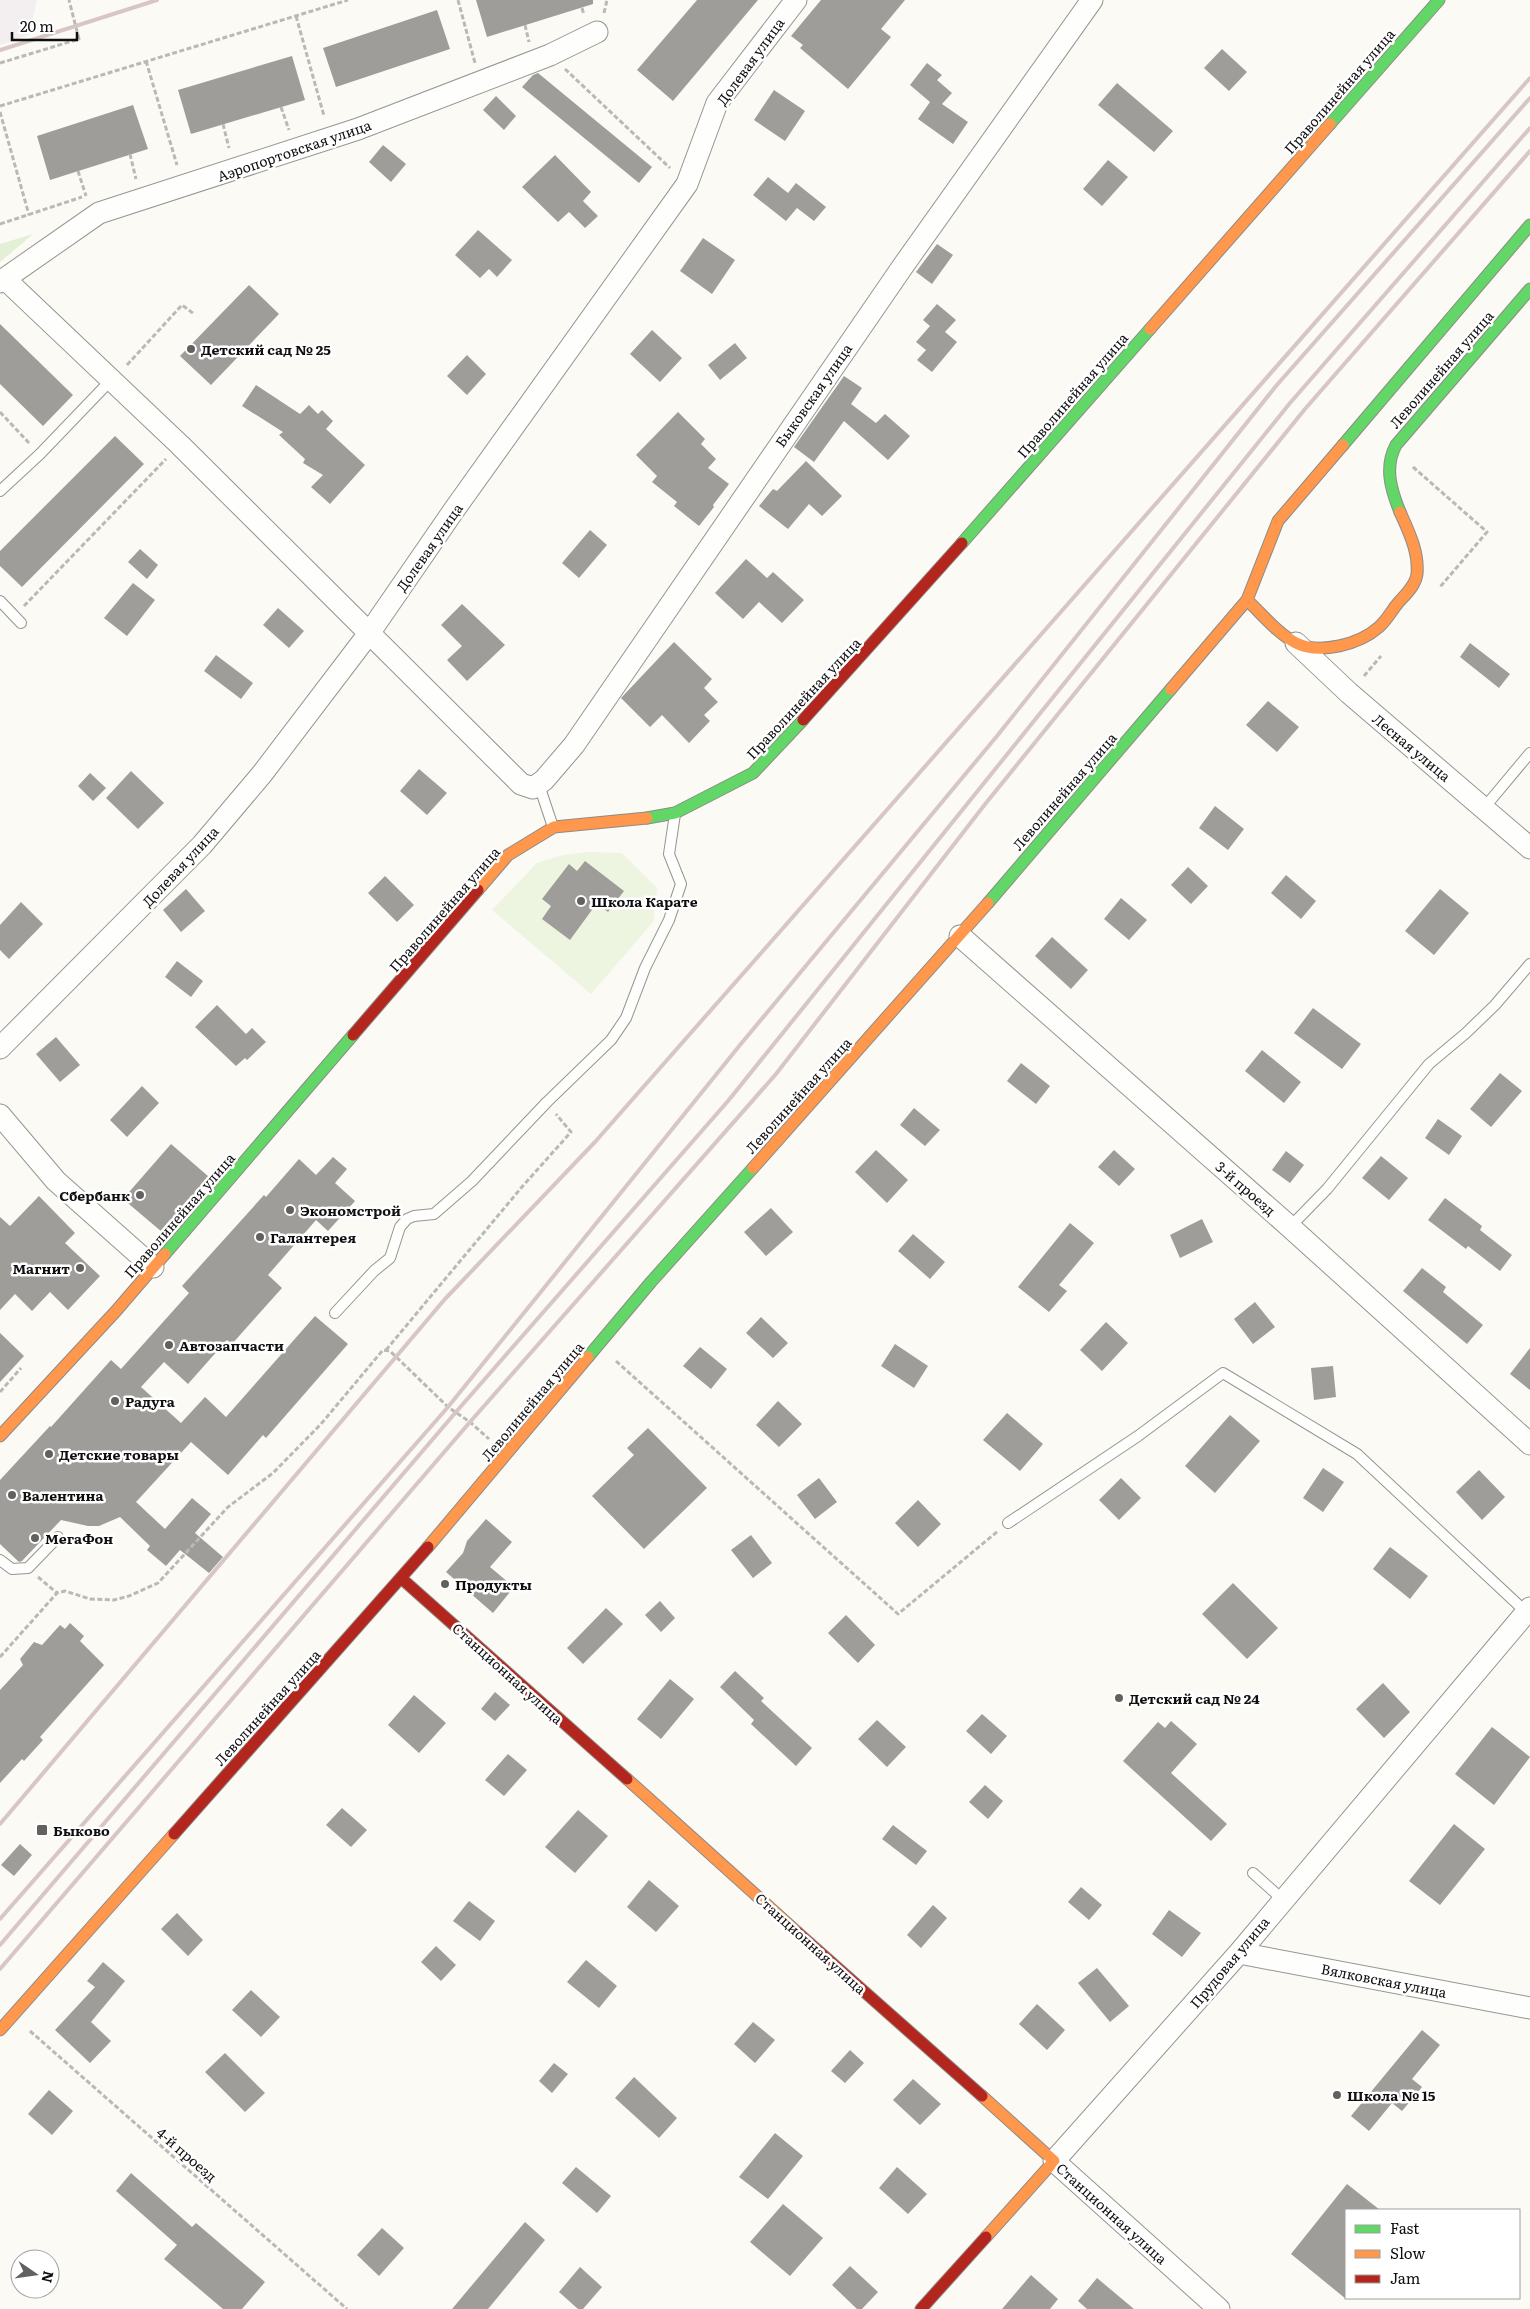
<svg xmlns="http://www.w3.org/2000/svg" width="1530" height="2309" font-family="Literata,serif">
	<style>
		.industrial { fill: #f3eef0 }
		.green { fill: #e3f0d5 }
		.pitch { fill: #edf4df }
		.building { fill: #9f9d9a }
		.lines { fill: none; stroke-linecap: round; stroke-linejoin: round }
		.lane-casing { stroke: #959592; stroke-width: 12 }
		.street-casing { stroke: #959592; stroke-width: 23 }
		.fast-casing { stroke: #8c8b89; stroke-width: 13 }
		.slow-casing { stroke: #8c8b89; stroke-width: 13 }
		.jam-casing { stroke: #8c8b89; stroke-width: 13 }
		.path { stroke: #b9b9b8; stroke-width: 3; stroke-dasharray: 5 2.5; stroke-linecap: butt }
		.lane { stroke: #fefefd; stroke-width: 10 }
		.street { stroke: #fefefd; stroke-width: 21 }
		.fast { stroke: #63d668; stroke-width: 11 }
		.slow { stroke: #ff974d; stroke-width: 11 }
		.jam { stroke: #b3261e; stroke-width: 11 }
		.rail { stroke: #d7c6c5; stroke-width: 4 }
		.poi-dot { fill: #62615f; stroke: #fff; stroke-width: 2 }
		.labels { text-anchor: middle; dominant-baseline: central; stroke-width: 5; stroke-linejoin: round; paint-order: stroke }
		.street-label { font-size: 14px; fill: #0f0f0f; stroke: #fff }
		.poi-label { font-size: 14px; font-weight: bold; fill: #0f0f0f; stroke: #fff; text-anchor: start }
	</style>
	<rect width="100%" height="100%" fill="#fbfaf4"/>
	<!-- industrial -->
	<path class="industrial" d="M0,0H37L29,35L0,45Z"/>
	<!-- green -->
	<path class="green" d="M33,234L0,262V244Z"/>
	<!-- pitch -->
	<path class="pitch" d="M589,852L622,853L657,888L653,922L591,994L492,910L537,863L563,855Z"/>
	<!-- building -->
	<path class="building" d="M476,0H593V4L487,37Z
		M697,0H758L673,101L637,70Z
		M821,0H905L881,29L891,37L848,89L800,48L803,45L791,36Z
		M437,10L450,49L336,87L323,48Z
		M1222,49L1247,72L1229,91L1204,68Z
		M292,56L305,100L191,134L178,90Z
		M927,63L942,75L937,80L952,93L942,104L968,122L953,144L918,119L930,102L910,85Z
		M538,73L652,167L639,183L522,87L533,75Z
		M1117,83L1173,131L1154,152L1098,105Z
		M774,90L805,111L785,141L754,120Z
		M496,96L516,116L504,130L483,110Z
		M133,105L148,149L50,180L37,136Z
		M383,145L406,164L391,182L369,162Z
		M555,155L591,192L583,201L598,216L585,228L569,212L558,222L522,187Z
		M1108,160L1128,177L1102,206L1083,189Z
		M768,177L788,193L796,183L826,207L814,221L797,208L786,221L753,195Z
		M478,230L512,260L497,277L489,269L480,278L455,255Z
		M703,238L735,260L712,294L680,271Z
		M937,244L953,255L932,284L916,272Z
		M249,285L279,314L211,385L180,356Z
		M937,304L956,320L945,332L957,342L932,372L917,360L926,350L916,342L930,326L923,320Z
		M0,324L73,395L43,426L0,384Z
		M652,330L682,358L660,382L630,354Z
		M735,343L747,358L720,380L708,365Z
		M467,355L486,374L467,395L447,376Z
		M844,376L862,388L851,404L876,423L885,414L910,436L888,460L844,421L814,462L794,447Z
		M256,385L300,414L309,405L318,414L322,410L333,421L326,429L365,465L330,504L311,487L323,475L303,463L305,459L279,435L283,432L242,406Z
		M678,412L705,439L701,444L716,459L708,468L729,484L713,505L714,507L699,526L674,506L677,502L652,482L657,476L636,455Z
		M115,436L144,464L22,587L0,566V551Z
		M806,461L842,496L822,516L809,504L788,529L759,506L773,489L777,491Z
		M590,530L607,545L579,578L562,563Z
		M140,549L158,565L147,579L128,562Z
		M746,559L767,578L773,572L804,600L782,623L759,602L743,619L715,593Z
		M133,583L155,600L127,636L104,618Z
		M462,604L505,645L467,681L447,660L462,646L441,625Z
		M278,608L304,631L289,648L263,625Z
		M674,642L712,679L704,688L718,702L704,715L710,721L689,743L662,715L650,727L621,698Z
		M1470,643L1510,674L1499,688L1460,657Z
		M216,655L253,683L241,699L204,671Z
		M1268,701L1299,727L1277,752L1246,725Z
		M419,769L447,793L427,815L400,791Z
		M131,771L164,803L138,829L106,798Z
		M90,773L106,788L93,801L78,786Z
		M1215,806L1244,829L1228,850L1199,828Z
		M585,861L624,891L608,912L597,903L570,940L542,919L551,906L542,899L569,864L577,871Z
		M1188,867L1208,886L1191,904L1171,885Z
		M1286,875L1316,901L1301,919L1271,893Z
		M385,876L414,905L397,922L368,893Z
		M186,889L205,911L181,932L163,910Z
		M1440,889L1469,913L1434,955L1405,931Z
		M1121,898L1147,920L1129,940L1104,919Z
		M21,902L43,924L9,959L0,950V925Z
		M1052,937L1088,970L1071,989L1035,956Z
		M177,961L203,981L191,997L165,977Z
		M217,1005L246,1034L252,1028L266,1042L247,1060L245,1058L236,1066L195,1027Z
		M1313,1008L1361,1044L1342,1069L1294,1033Z
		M56,1037L80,1065L60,1082L36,1054Z
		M1262,1050L1301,1082L1284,1103L1245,1071Z
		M1021,1063L1050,1086L1036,1104L1007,1081Z
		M1500,1073L1522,1091L1491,1127L1470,1109Z
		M142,1086L159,1103L127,1137L110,1120Z
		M914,1108L940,1130L925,1146L900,1125Z
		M1438,1119L1462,1136L1449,1155L1425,1138Z
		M171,1144L209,1177L162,1232L123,1199Z
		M876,1150L908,1180L887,1203L855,1172Z
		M1114,1150L1135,1169L1119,1186L1098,1167Z
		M1286,1151L1304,1165L1290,1183L1272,1170Z
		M1381,1156L1408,1178L1389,1200L1362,1178Z
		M333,1157L347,1169L335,1183L355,1201L328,1231L316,1220L268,1275L282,1288L232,1344L227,1340L188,1384L164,1362L141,1387L181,1423L205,1397L226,1417L315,1316L348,1344L266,1438L263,1435L228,1475L191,1442L136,1502L165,1529L192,1498L211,1514L195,1533L223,1557L209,1573L180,1550L166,1566L147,1550L150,1546L120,1517L99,1526H88L61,1520L22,1561L19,1562L0,1544V1480L50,1426L51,1427L111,1360L121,1369L189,1293L182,1286L264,1195L266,1197L299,1159L316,1175Z
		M39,1196L75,1233L65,1243L100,1276L68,1310L50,1292L32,1311L15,1294L0,1310V1217L10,1226Z
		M1445,1198L1482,1226L1480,1230L1512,1255L1500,1271L1468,1246L1466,1249L1428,1220Z
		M771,1208L793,1232L766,1256L744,1232Z
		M1202,1219L1213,1242L1180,1258L1170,1235Z
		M1070,1223L1094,1243L1059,1285L1067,1291L1049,1312L1018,1287Z
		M913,1234L945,1262L930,1279L898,1251Z
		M1422,1268L1446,1287L1443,1292L1483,1325L1467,1344L1403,1291Z
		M1255,1302L1275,1327L1253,1344L1234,1319Z
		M761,1317L788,1343L773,1358L746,1333Z
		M1106,1322L1128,1343L1102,1371L1080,1350Z
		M0,1333L24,1356L0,1382Z
		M895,1344L928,1366L914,1388L881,1366Z
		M700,1347L727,1369L711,1389L683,1366Z
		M1530,1348V1390L1510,1374Z
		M1333,1366L1336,1397L1314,1400L1311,1368Z
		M778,1401L802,1424L779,1447L756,1425Z
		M1007,1413L1043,1444L1020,1471L983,1440Z
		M1230,1415L1260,1441L1215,1493L1185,1466Z
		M648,1428L707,1488L644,1549L592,1496L634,1455L627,1448Z
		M1323,1468L1344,1482L1323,1512L1303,1498Z
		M1479,1470L1505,1497L1482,1520L1456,1492Z
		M819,1478L837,1502L815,1519L797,1495Z
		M1121,1478L1141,1498L1119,1520L1099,1500Z
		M918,1500L941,1524L918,1547L895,1523Z
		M486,1519L512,1542L490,1567L514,1587L493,1613L446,1572L463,1553L467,1541Z
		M751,1535L772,1563L753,1578L731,1550Z
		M1390,1547L1428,1576L1410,1599L1373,1569Z
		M1233,1583L1278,1628L1247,1659L1202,1614Z
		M660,1601L675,1618L661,1632L645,1615Z
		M606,1608L623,1624L583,1664L567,1648Z
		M846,1615L875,1645L858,1663L828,1633Z
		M70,1623L84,1636L80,1641L104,1665L40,1737L43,1740L24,1761L22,1759L0,1783V1690L23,1665L20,1659L34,1642L42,1645L60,1625L65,1629Z
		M735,1671L764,1698L761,1701L812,1748L796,1766L751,1724L754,1720L720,1687Z
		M670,1679L694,1699L661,1739L637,1719Z
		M1383,1683L1410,1712L1384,1738L1356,1709Z
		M495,1692L510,1705L495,1721L481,1709Z
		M414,1695L446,1723L419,1753L388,1725Z
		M982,1714L1007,1736L991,1754L966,1731Z
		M877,1720L906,1747L887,1767L858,1739Z
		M1171,1721L1197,1744L1171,1773L1227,1824L1211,1841L1123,1761L1158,1722L1165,1728Z
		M1492,1727L1530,1757L1494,1805L1455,1774Z
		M508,1754L527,1770L504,1796L485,1780Z
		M985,1785L1003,1801L988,1819L969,1802Z
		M342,1808L367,1830L351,1847L326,1825Z
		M578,1810L608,1836L575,1873L545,1847Z
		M1454,1824L1485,1849L1440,1905L1409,1881Z
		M893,1825L927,1851L916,1865L882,1839Z
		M20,1844L32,1855L14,1876L1,1865Z
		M649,1880L679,1906L656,1932L627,1907Z
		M1081,1887L1102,1905L1089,1920L1068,1902Z
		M469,1901L495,1921L480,1941L453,1921Z
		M933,1905L947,1918L921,1948L907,1935Z
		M1169,1910L1201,1933L1182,1957L1152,1934Z
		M177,1913L203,1940L188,1956L161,1929Z
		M436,1946L456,1965L441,1981L421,1962Z
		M586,1960L617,1986L599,2008L567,1982Z
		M103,1962L125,1981L91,2022L111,2041L90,2063L55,2030L95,1987L87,1981Z
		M1097,1968L1129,2006L1110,2022L1078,1983Z
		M251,1990L280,2017L261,2037L232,2010Z
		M1037,2004L1065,2030L1047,2050L1019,2024Z
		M753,2022L775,2040L755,2063L734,2044Z
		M1422,2030L1440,2045L1412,2079L1422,2087L1402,2111L1392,2103L1369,2131L1351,2116Z
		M850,2050L864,2063L845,2083L831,2071Z
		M225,2053L265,2093L245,2112L205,2072Z
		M554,2063L568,2074L552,2093L539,2081Z
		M634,2077L677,2118L659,2138L615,2098Z
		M913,2079L941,2104L920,2125L893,2100Z
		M49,2090L73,2111L52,2135L28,2114Z
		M775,2133L803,2156L768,2199L739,2177Z
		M576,2167L611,2196L597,2213L562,2183Z
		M897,2167L927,2194L908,2214L879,2188Z
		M131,2173L192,2227L196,2223L265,2282L242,2309H223L164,2259L177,2245L116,2191Z
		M1347,2184L1380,2210H1346V2299L1291,2254Z
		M783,2204L823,2238L790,2276L750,2242Z
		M525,2222L545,2240L488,2309H452Z
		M382,2228L404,2248L379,2276L357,2255Z
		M850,2266L878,2292L862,2309H857L832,2285Z
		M580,2267L602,2287L583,2309H578L559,2292Z
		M1031,2275L1058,2299L1050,2309H1002Z
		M1097,2278L1134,2309H1087L1078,2301Z"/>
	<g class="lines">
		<defs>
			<path id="lane" d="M0,491L40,454L111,380
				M0,601L21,623
				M539,785L553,827
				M1484,808L1530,753
				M1290,1227L1327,1189L1429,1064L1466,1033L1495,1005L1530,964
				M335,1313L374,1271L390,1258L400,1227L407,1219L414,1216L434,1214L472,1181L547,1102L611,1040L626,1018L645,968L669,920L681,884L669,854L675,814
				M1008,1523L1138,1436L1223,1373L1357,1454L1526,1612
				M0,1560L12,1569L28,1568L58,1537
				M1253,1873L1282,1899"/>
			<path id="street" d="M5,279L180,445L521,784L533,788L544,780L574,745L903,266L1092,0
				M0,282L99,213L358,129L550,55L597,32
				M1296,643L1349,693L1530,848
				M960,936L1290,1227L1530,1444
				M0,1048L202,845L262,774L370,632L454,510L687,184L717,103L796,0
				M0,1115L56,1181L153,1267
				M1239,1953L1530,2008
				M1219,2309L1054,2161L1239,1953L1530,1608"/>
			<path id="fast" d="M1330,124L1439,0
				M1343,445L1530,225
				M1400,512C1391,490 1384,467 1396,445L1530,289
				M962,543L1150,329
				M647,818L675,813L753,773L803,720
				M988,903L1171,689
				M165,1254L353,1035
				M588,1357L651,1282L753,1168"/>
			<path id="slow" d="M1150,329L1330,124
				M1247,600C1262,614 1278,634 1296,643C1320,655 1360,644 1379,627C1387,620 1392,610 1398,603C1405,595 1416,585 1417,574C1419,552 1409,532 1400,512
				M1171,689L1247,600L1278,521L1343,445
				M478,890L508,855L554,827L647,818
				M753,1168L988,903
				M0,1436L116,1311L165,1254
				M428,1547L588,1357
				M627,1779L797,1932
				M0,2030L174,1834
				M982,2096L1054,2161L986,2237"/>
			<path id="jam" d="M803,720L962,543
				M353,1035L478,890
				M401,1578L627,1779
				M174,1834L428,1547
				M797,1932L982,2096
				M921,2309L986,2237"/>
		</defs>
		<!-- lane casing -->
		<use href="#lane" class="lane-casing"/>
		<!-- street casing -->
		<use href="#street" class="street-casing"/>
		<!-- fast casing -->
		<use href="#fast" class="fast-casing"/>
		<!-- slow casing -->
		<use href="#slow" class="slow-casing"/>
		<!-- jam casing -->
		<use href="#jam" class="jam-casing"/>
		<!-- path -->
		<path class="path" d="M458,0L475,63
			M582,8L584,15
			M604,13L607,0
			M296,16L324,116
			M525,25L529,42
			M146,61L177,165
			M0,63L79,39L69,0
			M565,69L670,168
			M0,106L348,0
			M281,107L289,130
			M0,112L29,215
			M223,124L229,148
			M130,154L136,179
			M78,171L86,196
			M0,224L82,197
			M127,365L182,305L194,314
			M0,412L29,443
			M1413,467L1487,532L1440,587
			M24,606L166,459
			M1364,676L1381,656
			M386,1350L521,1188L571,1132L556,1114
			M616,1361L898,1614L998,1531
			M0,1392L21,1368
			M38,1577L57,1593
			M0,1657L57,1593L65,1591L90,1599L114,1600L129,1596L158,1583L228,1507L273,1473L321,1424L383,1350L390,1351L448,1407L470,1422L489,1439
			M30,2031L347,2309"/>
		<!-- lane -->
		<use href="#lane" class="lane"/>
		<!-- street -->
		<use href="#street" class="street"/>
		<!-- fast -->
		<use href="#fast" class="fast"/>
		<!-- slow -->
		<use href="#slow" class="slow"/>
		<!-- jam -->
		<use href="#jam" class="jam"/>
		<!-- rail -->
		<path class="rail" d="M0,50L157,0
			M0,1824L445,1299L595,1142L1530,78
			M0,1919L448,1407L740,1045L997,736L1276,386L1530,98
			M0,1945L456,1412L728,1101L1290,403L1530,128
			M0,1969L470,1422L776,1074L986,803L1305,409L1530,151"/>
	</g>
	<!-- markers -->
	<g class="poi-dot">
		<circle cx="191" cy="349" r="5"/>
		<circle cx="581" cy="901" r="5"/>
		<circle cx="140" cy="1195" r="5"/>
		<circle cx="290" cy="1210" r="5"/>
		<circle cx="260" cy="1237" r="5"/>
		<circle cx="80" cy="1268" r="5"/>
		<circle cx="169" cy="1345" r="5"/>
		<circle cx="115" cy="1401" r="5"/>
		<circle cx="49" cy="1454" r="5"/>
		<circle cx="12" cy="1495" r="5"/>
		<circle cx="35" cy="1538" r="5"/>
		<circle cx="445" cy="1584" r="5"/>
		<circle cx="1119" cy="1698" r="5"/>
		<rect x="36" y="1824" width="12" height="12" rx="2.5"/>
		<circle cx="1337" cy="2095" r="5"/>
	</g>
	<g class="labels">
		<!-- street labels -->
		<g class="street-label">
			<text transform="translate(750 61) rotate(-54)">Долевая улица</text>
			<text transform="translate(1339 91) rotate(-49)">Праволинейная улица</text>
			<text transform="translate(294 150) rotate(-19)">Аэропортовская улица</text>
			<text transform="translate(1441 369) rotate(-49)">Леволинейная улица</text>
			<text transform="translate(813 395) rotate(-55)">Быковская улица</text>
			<text transform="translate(1072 395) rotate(-49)">Праволинейная улица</text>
			<text transform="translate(429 547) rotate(-55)">Долевая улица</text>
			<text transform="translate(803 698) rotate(-47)">Праволинейная улица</text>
			<text transform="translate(1412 747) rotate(40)">Лесная улица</text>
			<text transform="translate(1064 791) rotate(-49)">Леволинейная улица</text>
			<text transform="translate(180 866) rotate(-47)">Долевая улица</text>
			<text transform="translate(444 909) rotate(-49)">Праволинейная улица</text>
			<text transform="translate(798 1095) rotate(-48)">Леволинейная улица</text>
			<text transform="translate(1246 1188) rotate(41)">3-й проезд</text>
			<text transform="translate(179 1215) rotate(-49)">Праволинейная улица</text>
			<text transform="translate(532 1401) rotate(-50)">Леволинейная улица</text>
			<text transform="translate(508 1673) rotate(42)">Станционная улица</text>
			<text transform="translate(267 1707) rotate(-48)">Леволинейная улица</text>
			<text transform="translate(811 1943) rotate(42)">Станционная улица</text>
			<text transform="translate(1229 1962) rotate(-50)">Прудовая улица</text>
			<text transform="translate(1384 1980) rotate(11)">Вялковская улица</text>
			<text transform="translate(187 2154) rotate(41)">4-й проезд</text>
			<text transform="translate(1112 2213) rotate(42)">Станционная улица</text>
		</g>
		<!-- poi labels -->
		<g class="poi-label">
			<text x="201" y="349">Детский сад № 25</text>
			<text x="591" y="901">Школа Карате</text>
			<text x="130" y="1195" text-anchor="end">Сбербанк</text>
			<text x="300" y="1210">Экономстрой</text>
			<text x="270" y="1237">Галантерея</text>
			<text x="70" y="1268" text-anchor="end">Магнит</text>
			<text x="179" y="1345">Автозапчасти</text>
			<text x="125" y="1401">Радуга</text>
			<text x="59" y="1454">Детские товары</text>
			<text x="22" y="1495">Валентина</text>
			<text x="45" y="1538">МегаФон</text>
			<text x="455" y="1584">Продукты</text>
			<text x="1129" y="1698">Детский сад № 24</text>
			<text x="53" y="1830">Быково</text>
			<text x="1347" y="2095">Школа № 15</text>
		</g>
	</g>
	<!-- legend -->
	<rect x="1345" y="2209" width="175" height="90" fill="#ffffff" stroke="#9f9f9f"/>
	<rect x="1355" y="2225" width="25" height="8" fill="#63d668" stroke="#9f9f9f"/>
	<text x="1390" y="2234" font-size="15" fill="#0f0f0f">Fast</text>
	<rect x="1355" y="2250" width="25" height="8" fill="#ff974d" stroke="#9f9f9f"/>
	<text x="1390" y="2259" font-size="15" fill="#0f0f0f">Slow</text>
	<rect x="1355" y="2275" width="25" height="8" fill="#b3261e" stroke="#9f9f9f"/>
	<text x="1390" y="2284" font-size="15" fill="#0f0f0f">Jam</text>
	<!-- north arrow -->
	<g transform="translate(35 2274) rotate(103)"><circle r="24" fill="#ffffff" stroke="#9f9f9f"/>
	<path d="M0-4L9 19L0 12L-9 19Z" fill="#62615f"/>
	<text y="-8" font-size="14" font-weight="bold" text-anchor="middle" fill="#0f0f0f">N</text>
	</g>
	<!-- scale -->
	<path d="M12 32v8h65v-8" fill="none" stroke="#0f0f0f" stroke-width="2.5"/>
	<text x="20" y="32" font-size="15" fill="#0f0f0f" stroke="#ffffff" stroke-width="4" paint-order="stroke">20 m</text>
</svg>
